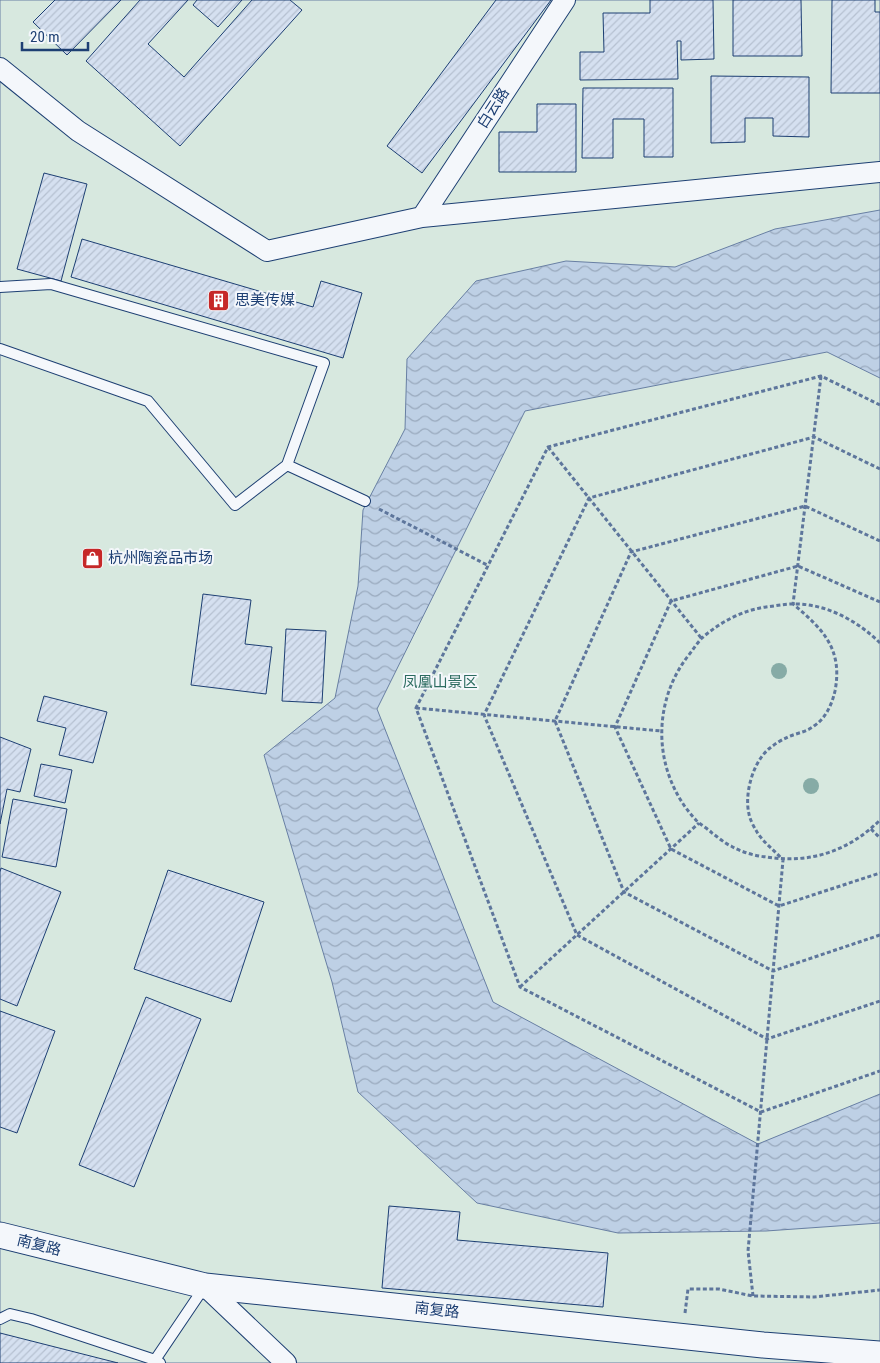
<svg xmlns="http://www.w3.org/2000/svg" width="880" height="1363" font-family="'Roboto Condensed','Noto Sans SC',sans-serif">
	<style>
		.park { fill: #d7e8df; stroke: #687fa3 }
		.water { fill: url(#water-waves); stroke: #687fa3 }
		.building { fill: url(#building-hatch); stroke: #1d3f73 }
		.lines { fill: none; stroke-linecap: round; stroke-linejoin: round }
		.service-casing { stroke: #1d3f73; stroke-width: 12 }
		.minor-casing { stroke: #1d3f73; stroke-width: 22 }
		.tertiary-casing { stroke: #1d3f73; stroke-width: 27 }
		.path { stroke: #5e769c; stroke-width: 3; stroke-dasharray: 4 2.5; stroke-linecap: butt }
		.service { stroke: #f4f7fb; stroke-width: 10 }
		.minor { stroke: #f4f7fb; stroke-width: 20 }
		.tertiary { stroke: #f4f7fb; stroke-width: 25 }
		.tree { fill: #86aba6 }
		.labels { text-anchor: middle; dominant-baseline: central; stroke-width: 4; stroke-linejoin: round; paint-order: stroke }
		.street-label { font-size: 15px; fill: #1d3f73; stroke: #f4f7fb }
		.poi-label { font-size: 15px; fill: #1d3f73; stroke: #f4f7fb; text-anchor: start }
		.park-label { font-size: 15px; fill: #2c6c60; stroke: #f4f7fb }
	</style>
	<defs>
		<pattern id="water-waves" width="16" height="10" patternUnits="userSpaceOnUse" patternTransform="scale(1.25)"><rect width="16" height="10" fill="#bed0e5"/><path d="M0 5q4-4 8 0t8 0" fill="none" stroke="#9aaabe"/></pattern>
		<pattern id="building-hatch" width="6" height="6" patternUnits="userSpaceOnUse" patternTransform="scale(1.25)"><rect width="6" height="6" fill="#d5e0f0"/><path d="M-1 1l2-2M0 6l6-6M5 7l2-2" fill="none" stroke="#b6c1d1"/></pattern>
	</defs>
	<rect width="100%" height="100%" fill="#f4f7fb"/>
	<!-- park -->
	<path class="park" d="M0,0H880V1363H0Z"/>
	<!-- water -->
	<path class="water" d="M880,210V378L827,352L525,411L377,709L493,1002L758,1144L880,1094V1223L766,1231L618,1233L477,1203L358,1092L332,982L264,755L335,698L358,586L363,510L405,429L407,359L476,281L566,261L675,267L775,229Z"/>
	<!-- building -->
	<path class="building" d="M55,0H121L67,55L33,22Z
		M140,0H188L148,44L184,77L252,0H290L302,10L180,146L86,61Z
		M197,0H242L218,27L193,5Z
		M496,0H551L422,173L387,146Z
		M650,0H713L714,59L681,60V41H677L678,79L580,80V52H604L603,13H650Z
		M733,0H801L802,56H733Z
		M832,0H875V12H880V93H831Z
		M711,76L809,77V137L773,136V118H745V142L711,143Z
		M583,88H673V157H644V119H613V158H582Z
		M537,104H576V172H499V132H537Z
		M44,173L87,184L61,281L17,269Z
		M82,239L313,307L321,281L362,293L343,358L71,277Z
		M203,594L251,600L245,644L272,647L266,694L191,685Z
		M286,629L326,631L322,703L282,701Z
		M44,696L107,712L93,763L59,755L66,728L37,721Z
		M0,737L31,749L20,792L7,789L0,824Z
		M41,764L72,770L65,803L34,796Z
		M13,799L67,809L56,867L2,857Z
		M1,868L61,892L17,1006L0,999V872Z
		M168,870L264,902L231,1002L134,969Z
		M146,997L201,1019L134,1187L79,1165Z
		M0,1011L55,1031L17,1133L0,1127Z
		M389,1206L460,1212L457,1240L608,1253L603,1307L382,1288Z
		M0,1333L118,1363H0Z"/>
	<g class="lines">
		<defs>
			<path id="service" d="M0,287L51,284L324,363L287,465L365,501
				M0,349L148,401L235,505L287,465
				M0,1319L10,1314L31,1319L155,1360L160,1363
				M155,1360L205,1286"/>
			<path id="minor" d="M0,68L78,131L267,251L422,217L880,172
				M422,217L565,0
				M205,1286L286,1363"/>
			<path id="tertiary" d="M0,1235L205,1286L763,1345L880,1354"/>
		</defs>
		<!-- service casing -->
		<use href="#service" class="service-casing"/>
		<!-- minor casing -->
		<use href="#minor" class="minor-casing"/>
		<!-- tertiary casing -->
		<use href="#tertiary" class="tertiary-casing"/>
		<!-- path -->
		<path class="path" d="M880,405L821,376L548,447L416,708L520,987L761,1112L880,1071
			M548,447L702,639
			M880,469L814,437L589,498L484,715L577,935L767,1039L880,1001
			M379,509L489,566
			M880,541L805,506L631,552L555,721L624,892L773,971L880,935
			M880,602L798,566L671,601L615,727L671,849L779,906L880,873
			M880,643C858,621 825,603 793,604C784,604 775,606 766,607C743,610 720,622 702,638C697,643 693,650 688,656C651,704 653,773 695,819C699,824 707,828 712,833C718,837 724,843 731,846C741,852 755,856 767,857C810,864 849,851 880,820
			M416,708L661,731
			M871,829L880,838
			M520,987L699,823
			M753,1296L748,1251L783,860C775,851 763,842 757,832C754,827 750,820 749,814C744,794 753,761 770,748C775,744 781,740 786,738C795,733 805,733 814,726C826,718 832,704 835,691C843,649 823,629 793,604L821,376
			M685,1313L688,1289H719L753,1296L814,1297L880,1290"/>
		<!-- service -->
		<use href="#service" class="service"/>
		<!-- minor -->
		<use href="#minor" class="minor"/>
		<!-- tertiary -->
		<use href="#tertiary" class="tertiary"/>
	</g>
	<!-- trees -->
	<g class="tree">
		<circle cx="779" cy="671" r="8"/>
		<circle cx="811" cy="786" r="8"/>
	</g>
	<!-- icons -->
	<defs>
		<symbol id="building-square" viewBox="-11 -11 22 22"><rect x="-9" y="-9" width="18" height="18" rx="4" fill="#c62828" stroke="#f4f7fb"/><path d="M-4-6H4V6H1V3H-1V6H-4ZM-2.5-4.3h1.7v1.8h-1.7ZM.8-4.3h1.7v1.8H.8ZM-2.5-1h1.7V.8h-1.7ZM.8-1h1.7V.8H.8Z" fill="#fff"/></symbol>
		<symbol id="shop-square" viewBox="-11 -11 22 22"><rect x="-9" y="-9" width="18" height="18" rx="4" fill="#c62828" stroke="#f4f7fb"/><path d="M-5-2.5h2.3a2.7 3.5 0 0 1 5.4 0H5L5.5 6h-11ZM-1.5-2.5h3a1.5 2.3 0 0 0-3 0Z" fill="#fff"/></symbol>
	</defs>
	<g fill-rule="evenodd">
		<use href="#building-square" x="206" y="288" width="25" height="25"/>
		<use href="#shop-square" x="80" y="546" width="25" height="25"/>
	</g>
	<g class="labels">
		<!-- street labels -->
		<g class="street-label">
			<text transform="translate(493 108) rotate(-57)">白云路</text>
			<text transform="translate(39 1245) rotate(14)">南复路</text>
			<text transform="translate(437 1310) rotate(6)">南复路</text>
		</g>
		<!-- poi labels -->
		<g class="poi-label">
			<text x="235" y="300">思美传媒</text>
			<text x="108" y="558">杭州陶瓷品市场</text>
		</g>
		<!-- park labels -->
		<g class="park-label">
			<text x="440" y="682">凤凰山景区</text>
		</g>
	</g>
	<!-- scale -->
	<path d="M22 42v8h66v-8" fill="none" stroke="#1d3f73" stroke-width="2.5"/>
	<text x="30" y="42" font-size="15" fill="#1d3f73" stroke="#f4f7fb" stroke-width="4" paint-order="stroke">20 m</text>
</svg>
